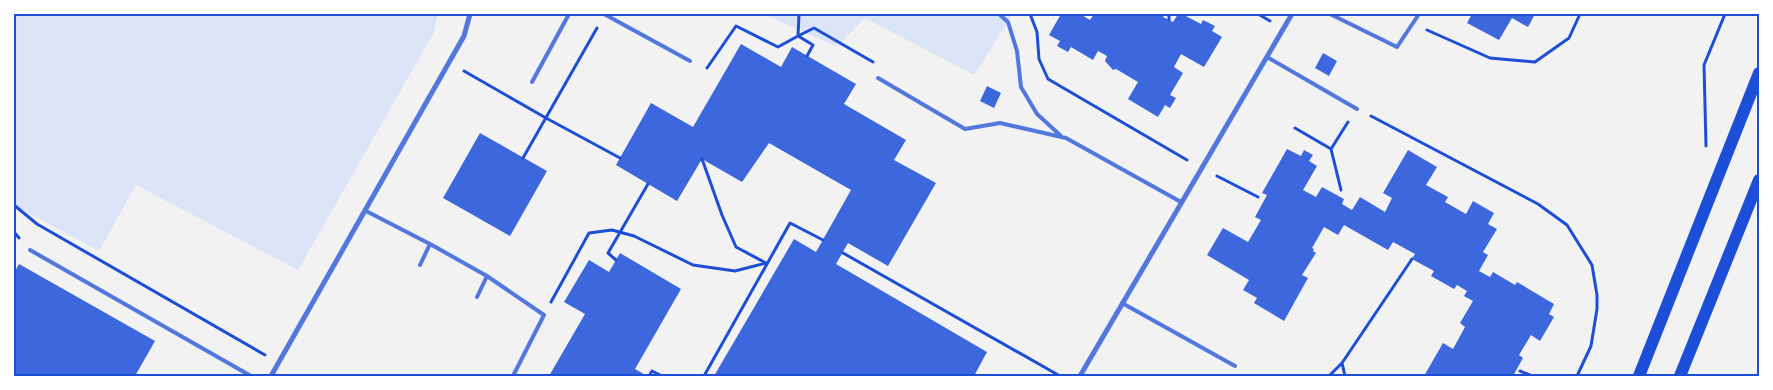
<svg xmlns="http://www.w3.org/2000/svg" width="1773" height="390" font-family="'Noto Sans',sans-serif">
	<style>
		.green { fill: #dbe4f7 }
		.building { fill: #3d67dc }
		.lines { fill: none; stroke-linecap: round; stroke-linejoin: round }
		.path { stroke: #1d4ed8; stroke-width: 3 }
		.service { stroke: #5277de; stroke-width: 4 }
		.minor { stroke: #5277de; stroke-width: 5 }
		.primary { stroke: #1d4ed8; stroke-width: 12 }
		.neatline { fill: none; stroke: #1d4ed8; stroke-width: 2 }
	</style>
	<rect width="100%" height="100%" fill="#f2f2f2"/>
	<!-- green -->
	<path class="green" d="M14,14H438L434,32L298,270L136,185L99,251L14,205Z
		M764,14H1013L974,75L865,18L837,47Z"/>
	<!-- building -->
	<path class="building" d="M1061,14H1080L1090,20L1094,14H1165L1163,17L1173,22L1178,14H1182L1201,24L1203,20L1215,26L1212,31L1222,37L1204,67L1181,54L1174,67L1183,73L1170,95L1176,98L1170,108L1165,105L1158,117L1128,99L1138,82L1116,69L1113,70L1105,61L1107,56L1098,51L1093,60L1071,47L1068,52L1057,46L1060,41L1049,35Z
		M1472,14H1535L1528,27L1512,18L1499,40L1467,23Z
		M741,44L781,67L792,47L856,84L844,104L906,140L894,160L936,183L888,266L848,243L836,264L987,352L974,376H714L794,239L816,252L851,190L769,143L742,182L702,159L677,201L616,165L651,103L693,127Z
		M1323,53L1337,61L1329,76L1315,68Z
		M987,86L1001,93L994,108L980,101Z
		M480,133L547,171L510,236L443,198Z
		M1287,149L1301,156L1304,150L1313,155L1309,161L1317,166L1303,190L1316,197L1322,187L1344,199L1342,204L1352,210L1360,197L1385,212L1392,198L1383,193L1408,150L1437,167L1426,185L1448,197L1445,202L1466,214L1473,201L1494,213L1488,224L1497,229L1483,252L1488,255L1479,271L1490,277L1493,272L1515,285L1517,282L1554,304L1549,314L1554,317L1540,341L1531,335L1519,355L1523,358L1513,376H1424L1443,343L1453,349L1465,327L1460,323L1473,301L1464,296L1467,291L1457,285L1454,289L1431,276L1434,271L1412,259L1415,254L1393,242L1388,250L1344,225L1338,235L1324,227L1312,248L1314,249L1313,251L1316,253L1302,275L1308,278L1284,321L1254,303L1257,298L1243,290L1249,280L1207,255L1223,228L1248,242L1261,220L1255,217L1267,195L1262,193Z
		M620,253L681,289L635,369L647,376H549L585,314L564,302L589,260L609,272Z
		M19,264L155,341L135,376H14V273Z"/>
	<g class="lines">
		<!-- path -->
		<path class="path" d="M799,14L798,36L813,45L807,56
			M1030,14L1037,32L1039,59L1048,79L1187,160
			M1258,14L1270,21
			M1169,20V14
			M1427,30L1490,58L1535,62L1569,38L1580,14
			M707,68L736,26L778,47L798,36L814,28L873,62
			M464,71L546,118L620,158
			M1371,116L1538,204L1567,225L1592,265L1597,295V309L1591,346L1577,376
			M1295,128L1331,149
			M1706,146L1704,65L1725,14
			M523,158L597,28
			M702,159L722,215L736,247L766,263
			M1217,176L1258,197
			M1341,190L1331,149L1348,122
			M14,205L37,224L265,355
			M14,232L19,238
			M843,253L1060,376
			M616,260L608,253L648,184
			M551,302L589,233L612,230L634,236L693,265L735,271L766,263
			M1342,363L1345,376
			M649,376L652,371L662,376
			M704,376L790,223L823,240
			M1329,376L1342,363L1412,259
			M1531,376L1520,371L1532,376"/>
		<!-- service -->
		<path class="service" d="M604,14L690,61
			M999,14L1008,22L1017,51L1021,87L1037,114L1060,135
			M1330,14L1397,47L1419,14
			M1267,57L1357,109
			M878,78L965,129L1000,123L1066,138L1181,202
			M532,82L569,14
			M366,211L430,244L487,276L544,315L513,376
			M30,250L251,376
			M420,265L430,244
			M477,297L487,276
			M1122,303L1235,366"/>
		<!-- minor -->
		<path class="minor" d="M271,376L464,36L470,14
			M1080,376L1292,14"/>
		<!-- primary -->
		<path class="primary" d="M1639,376L1759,73
			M1680,376L1759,180"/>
	</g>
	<!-- border -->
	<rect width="1773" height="390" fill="none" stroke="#ffffff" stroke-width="30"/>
	<rect x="15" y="15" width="1743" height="360" class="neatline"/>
</svg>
